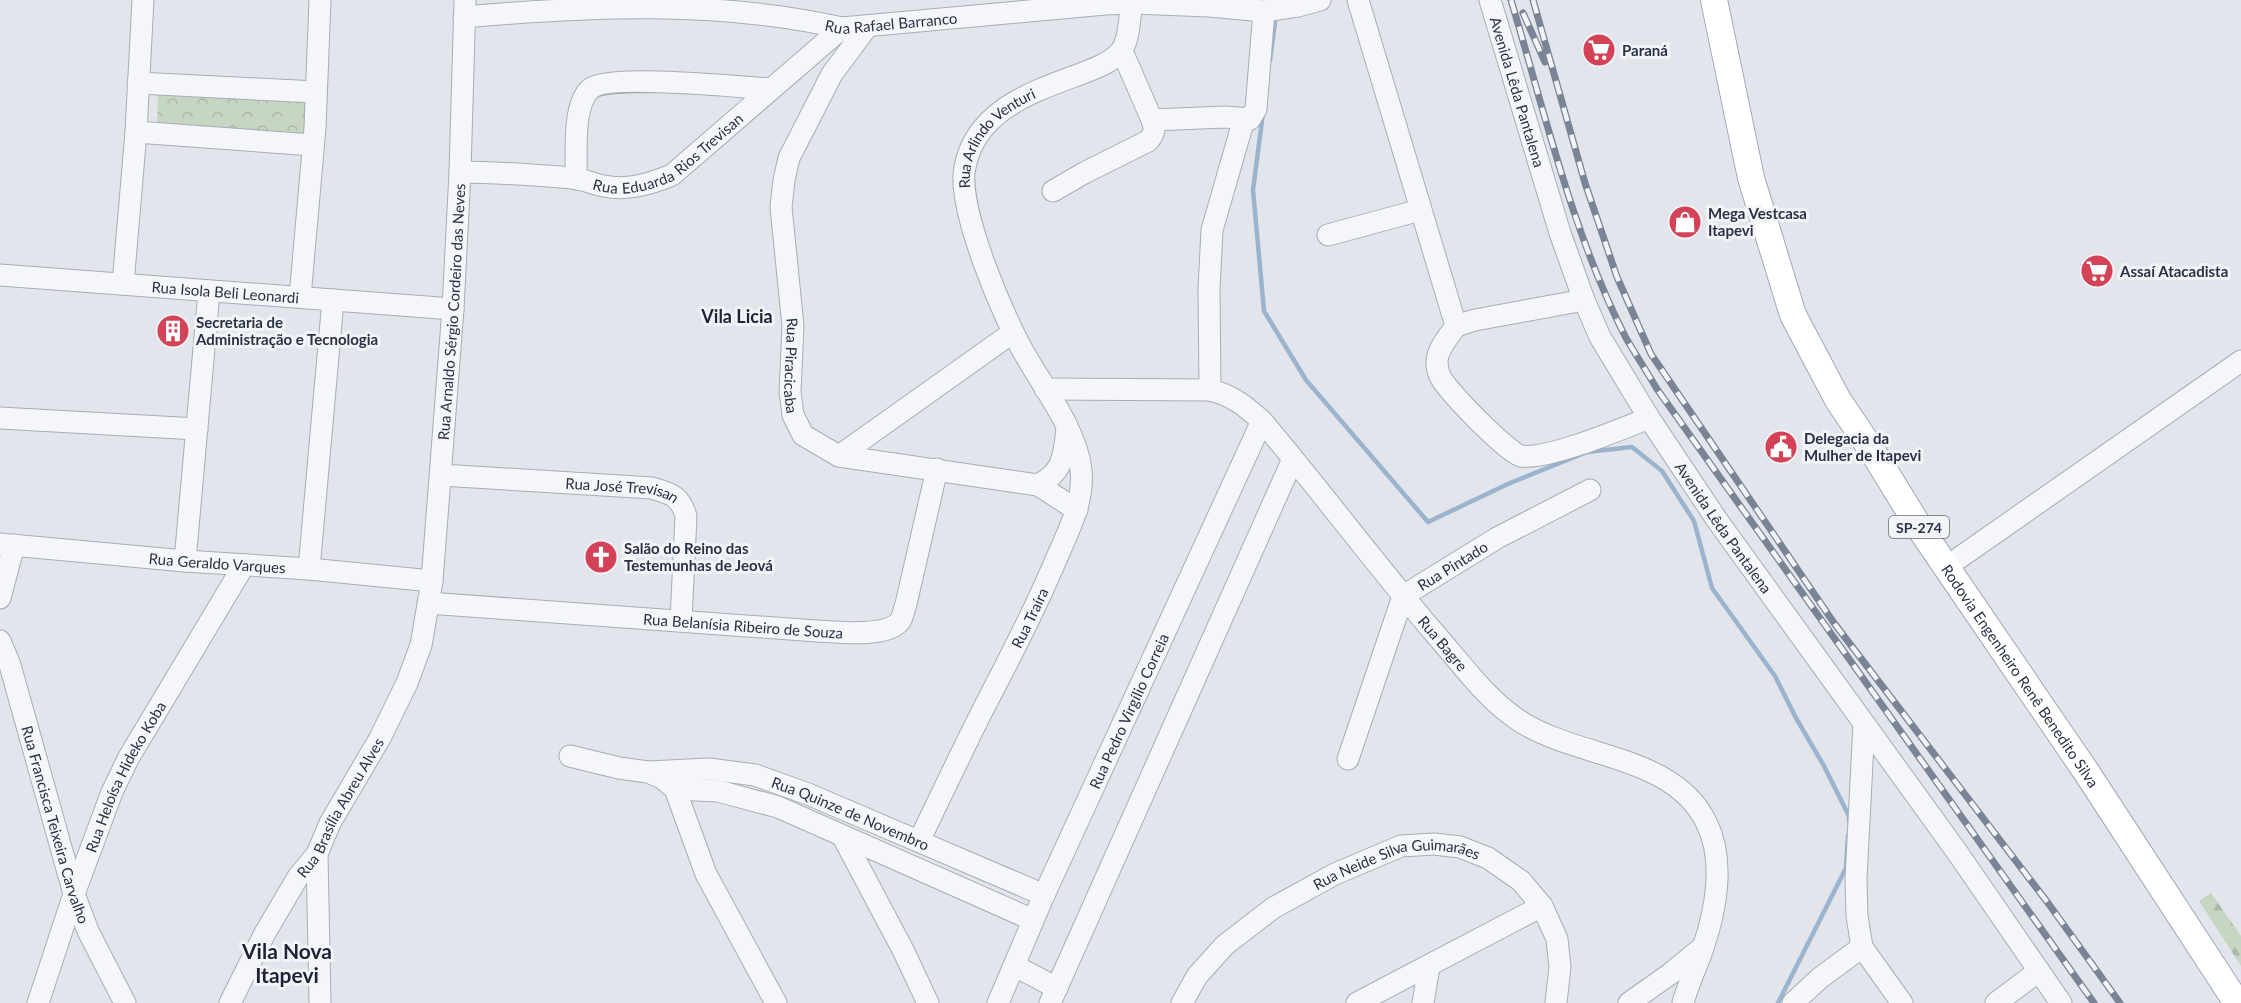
<svg xmlns="http://www.w3.org/2000/svg" width="2241" height="1003" font-family="Lato,sans-serif">
	<style>
		.forest { fill: url(#forest-firs) }
		.park { fill: url(#park-crowns) }
		.lines { fill: none; stroke-linecap: round; stroke-linejoin: round }
		.stream { stroke: #9bb3cc; stroke-width: 4.5 }
		.minor-casing { stroke: #a7acb6; stroke-width: 23 }
		.major-casing { stroke: #a0a9b7; stroke-width: 28 }
		.minor { stroke: #f5f6f9; stroke-width: 21 }
		.major { stroke: #fff; stroke-width: 26 }
		.rail-casing { stroke: #7a8495; stroke-width: 7 }
		.rail { stroke: #f2f4f8; stroke-width: 4.5; stroke-dasharray: 14; stroke-linecap: butt }
		.labels { text-anchor: middle; dominant-baseline: central; stroke-width: 6; stroke-linejoin: round; paint-order: stroke }
		.shield { fill: #f2f4f8; stroke: #656c7a; stroke-width: 1.5 }
		.shield-label { font-size: 14px; font-weight: bold; fill: #293244 }
		.street-label { font-size: 15px; fill: #293244; stroke: #f2f4f8 }
		.poi-label { font-size: 15px; font-weight: bold; fill: #293244; stroke: #f2f4f8; text-anchor: start }
		.quarter-label { font-size: 18px; font-weight: bold; fill: #1b2334; stroke: #f2f4f8 }
		.district-label { font-size: 21px; font-weight: bold; fill: #1b2334; stroke: #f2f4f8 }
	</style>
	<defs>
		<pattern id="forest-firs" width="22" height="20" patternUnits="userSpaceOnUse" patternTransform="scale(1.5)"><rect width="22" height="20" fill="#c7d5c3"/><path d="M5 1l3.5 6h-7zM16 11l3.5 6h-7z" fill="#abb7a9"/></pattern>
		<pattern id="park-crowns" width="20" height="18" patternUnits="userSpaceOnUse" patternTransform="scale(1.5)"><rect width="20" height="18" fill="#c7d5c3"/><path d="M2 6a3 3 0 1 1 6 0M12 15a3 3 0 1 1 6 0" fill="none" stroke="#abb7a9"/></pattern>
	</defs>
	<rect width="100%" height="100%" fill="#e2e5eb"/>
	<!-- forest -->
	<path class="forest" d="M2211,893L2241,936V966L2199,901Z"/>
	<!-- park -->
	<path class="park" d="M158,90L311,101L309,139L157,127Z"/>
	<g class="lines">
		<!-- stream -->
		<path class="stream" d="M1270,60L1275,22
			M1263,113L1253,190L1264,311L1306,380L1428,522L1510,483L1587,452L1632,447L1662,471L1694,521L1712,588L1775,676L1796,718L1824,766L1849,816V821
			M1778,1003L1846,868L1848,836"/>
		<defs>
			<g id="minor">
				<path d="M1358,0L1456,326"/>
				<path id="s1" d="M1490,0L1560,233L1584,300L1600,337L1649,418L1717,520L1957,852L2061,1003"/>
				<path id="s2" d="M464,17C591,6 718,0 842,28L1105,4L1132,3L1209,6L1264,11L1298,6L1320,0"/>
				<path id="s3" d="M867,27L832,74L789,158L784,180L781,207L793,326L790,392L793,415L803,435L839,456L1038,485L1077,510"/>
				<path d="M138,83L316,92"/>
				<path d="M1152,120L1225,117L1250,119L1256,109L1264,11"/>
				<path d="M136,132L313,145"/>
				<path id="s4" d="M460,172C497,172 535,175 572,178C583,179 593,184 604,186C627,191 650,184 672,175L842,28"/>
				<path d="M576,179C577,154 572,109 589,90C604,73 741,87 770,89"/>
				<path d="M1053,191L1084,173L1148,141C1155,133 1155,130 1152,120L1122,51"/>
				<path d="M1328,235L1420,210"/>
				<path id="s5" d="M0,275L453,309"/>
				<path d="M123,284L136,132L143,0"/>
				<path d="M300,297L315,128L320,0"/>
				<path d="M1456,326C1449,336 1437,349 1437,362C1437,366 1438,372 1440,376C1445,389 1508,453 1521,456C1548,460 1621,429 1649,418"/>
				<path d="M1456,326L1475,320L1584,300"/>
				<path id="s6" d="M1045,389L1210,390C1232,395 1245,406 1262,421C1321,491 1376,565 1436,635C1461,663 1483,695 1514,717C1570,759 1674,752 1707,824C1725,861 1716,910 1703,948C1697,966 1688,984 1683,1003"/>
				<path d="M1210,390L1209,288L1212,230L1244,119"/>
				<path d="M0,418L197,429"/>
				<path d="M839,456L1012,333"/>
				<path id="s7" d="M441,475L652,488C672,494 680,496 686,516L681,620"/>
				<path d="M1038,485C1064,472 1064,454 1067,428"/>
				<path id="s8" d="M0,544L185,561L309,569L432,581"/>
				<path d="M1959,558L2241,361"/>
				<path d="M185,561L209,292"/>
				<path d="M309,569L333,300"/>
				<path d="M0,598L14,545"/>
				<path id="s9" d="M428,603L817,631C837,632 887,638 900,621C903,617 904,609 906,604L937,469"/>
				<path id="s10" d="M0,641L10,665L74,894L88,931L125,1003"/>
				<path d="M1864,724L1856,879L1857,916L1862,947L1902,1003"/>
				<path id="s11" d="M570,756L619,768L648,772L709,769L755,775L808,794L1044,895"/>
				<path id="s12" d="M1348,759L1403,596L1497,538L1590,490"/>
				<path d="M648,772L662,778L675,789L718,791L778,807L1033,920"/>
				<path d="M673,777L675,789L706,874L776,1003"/>
				<path d="M843,837L903,950L928,1003"/>
				<path id="s13" d="M919,841C943,792 966,742 991,694C1015,648 1038,603 1058,555C1070,528 1084,500 1081,470C1077,432 1046,391 1027,358C1005,322 956,207 965,167C976,109 1035,91 1083,73C1096,68 1112,62 1121,51C1130,39 1129,17 1132,3"/>
				<path d="M317,854L320,1003"/>
				<path d="M1015,966L1057,988"/>
				<path id="s14" d="M38,1003L74,894L112,792L129,757L244,565"/>
				<path id="s15" d="M230,1003L265,933L298,877L317,854L330,823L380,738L407,683L421,645L432,581L453,309L460,172L465,0"/>
				<path id="s16" d="M998,1003L1044,895L1262,421"/>
				<path d="M1050,1003L1293,459"/>
				<path id="s17" d="M1182,1003L1197,976L1225,945L1273,908L1335,874L1401,846L1434,844L1460,847L1488,858L1521,881L1542,906L1557,939L1560,967L1556,1003"/>
				<path d="M1357,1003L1542,906"/>
				<path d="M1423,1003L1429,967"/>
				<path d="M1629,1003L1670,974L1703,947"/>
				<path d="M1793,1003L1820,978L1862,947"/>
				<path d="M1996,1003L2039,971"/>
			</g>
			<g id="major">
				<path id="s18" d="M1714,0L1751,178L1793,315L1838,400L1873,452L1921,530L2087,773L2237,1003"/>
			</g>
		</defs>
		<!-- minor casing -->
		<use href="#minor" class="minor-casing"/>
		<!-- major casing -->
		<use href="#major" class="major-casing"/>
		<!-- minor -->
		<use href="#minor" class="minor"/>
		<!-- major -->
		<use href="#major" class="major"/>
		<defs>
			<path id="rail" d="M1511,0C1545,113 1572,233 1626,338C1636,355 1647,372 1657,389L2094,1003
				M1533,0L1585,183L1617,277L1651,354L1834,623L2048,903L2120,1003
				M1523,13L1545,62"/>
		</defs>
		<!-- rail casing -->
		<use href="#rail" class="rail-casing"/>
		<!-- rail -->
		<use href="#rail" class="rail"/>
	</g>
	<!-- icons -->
	<defs>
		<symbol id="supermarket-disc" viewBox="-11 -11 22 22"><circle r="9.5" fill="#d44257" stroke="#f2f4f8"/><path d="M-6-5.5h2.5l.6 2H6L4.5 2H-2.5L-4.4-4H-6ZM-1.5 3.2a1.3 1.3 0 1 0 .1 0ZM3 3.2a1.3 1.3 0 1 0 .1 0Z" fill="#fff"/></symbol>
		<symbol id="shop-disc" viewBox="-11 -11 22 22"><circle r="9.5" fill="#d44257" stroke="#f2f4f8"/><path d="M-5-2.5h2.3a2.7 3.5 0 0 1 5.4 0H5L5.5 6h-11ZM-1.5-2.5h3a1.5 2.3 0 0 0-3 0Z" fill="#fff"/></symbol>
		<symbol id="building-disc" viewBox="-11 -11 22 22"><circle r="9.5" fill="#d44257" stroke="#f2f4f8"/><path d="M-4-6H4V6H1V3H-1V6H-4ZM-2.5-4.3h1.7v1.8h-1.7ZM.8-4.3h1.7v1.8H.8ZM-2.5-1h1.7V.8h-1.7ZM.8-1h1.7V.8H.8Z" fill="#fff"/></symbol>
		<symbol id="civic-disc" viewBox="-11 -11 22 22"><circle r="9.5" fill="#d44257" stroke="#f2f4f8"/><path d="M-.6-6.5H3V-4.5H.6V-3L4-1V1h2V6H-6V1h2V-1L-.6-3ZM-1.2 2.5V6h2.4V2.5Z" fill="#fff"/></symbol>
		<symbol id="church-disc" viewBox="-11 -11 22 22"><circle r="9.5" fill="#d44257" stroke="#f2f4f8"/><path d="M-1.2-6h2.4v3.5h3.3v2.4h-3.3V6h-2.4V-.1h-3.3v-2.4h3.3Z" fill="#fff"/></symbol>
	</defs>
	<g fill-rule="evenodd">
		<use href="#supermarket-disc" x="1580" y="31" width="38" height="38"/>
		<use href="#shop-disc" x="1666" y="203" width="38" height="38"/>
		<use href="#supermarket-disc" x="2078" y="252" width="38" height="38"/>
		<use href="#building-disc" x="154" y="312" width="38" height="38"/>
		<use href="#civic-disc" x="1762" y="428" width="38" height="38"/>
		<use href="#church-disc" x="582" y="538" width="38" height="38"/>
	</g>
	<g class="labels">
		<!-- shield labels -->
		<rect class="shield" x="1889" y="516" width="60" height="22" rx="4.5"/>
		<g class="shield-label">
			<text x="1919" y="527">SP-274</text>
		</g>
		<!-- street labels -->
		<g class="street-label">
			<text stroke="none"><textPath href="#s2" startOffset="429">Rua Rafael Barranco</textPath></text>
			<text stroke="none"><textPath href="#s1" startOffset="96">Avenida Lêda Pantalena</textPath></text>
			<text stroke="none"><textPath href="#s13" startOffset="778">Rua Arlindo Venturi</textPath></text>
			<text stroke="none"><textPath href="#s4" startOffset="220">Rua Eduarda Rios Trevisan</textPath></text>
			<text stroke="none"><textPath href="#s5" startOffset="226">Rua Isola Beli Leonardi</textPath></text>
			<text stroke="none"><textPath href="#s15" startOffset="742">Rua Arnaldo Sérgio Cordeiro das Neves</textPath></text>
			<text stroke="none"><textPath href="#s3" startOffset="362">Rua Piracicaba</textPath></text>
			<text stroke="none"><textPath href="#s7" startOffset="182">Rua José Trevisan</textPath></text>
			<text stroke="none"><textPath href="#s1" startOffset="582">Avenida Lêda Pantalena</textPath></text>
			<text stroke="none"><textPath href="#s8" startOffset="218">Rua Geraldo Varques</textPath></text>
			<text stroke="none"><textPath href="#s12" startOffset="230">Rua Pintado</textPath></text>
			<text stroke="none"><textPath href="#s13" startOffset="249">Rua Traíra</textPath></text>
			<text stroke="none"><textPath href="#s9" startOffset="316">Rua Belanísia Ribeiro de Souza</textPath></text>
			<text stroke="none"><textPath href="#s6" startOffset="513">Rua Bagre</textPath></text>
			<text stroke="none"><textPath href="#s18" startOffset="752">Rodovia Engenheiro Renê Benedito Silva</textPath></text>
			<text stroke="none"><textPath href="#s16" startOffset="320">Rua Pedro Virgílio Correia</textPath></text>
			<text stroke="none"><textPath href="#s14" startOffset="243">Rua Heloísa Hideko Koba</textPath></text>
			<text stroke="none"><textPath href="#s15" startOffset="225">Rua Brasília Abreu Alves</textPath></text>
			<text stroke="none"><textPath href="#s11" startOffset="290">Rua Quinze de Novembro</textPath></text>
			<text stroke="none"><textPath href="#s10" startOffset="192">Rua Francisca Teixeira Carvalho</textPath></text>
			<text stroke="none"><textPath href="#s17" startOffset="268">Rua Neide Silva Guimarães</textPath></text>
		</g>
		<!-- poi labels -->
		<g class="poi-label">
			<text x="1622" y="50">Paraná</text>
			<text x="1708" y="213">Mega Vestcasa<tspan x="1708" dy="17">Itapevi</tspan></text>
			<text x="2120" y="271">Assaí Atacadista</text>
			<text x="196" y="322">Secretaria de<tspan x="196" dy="17">Administração e Tecnologia</tspan></text>
			<text x="1804" y="438">Delegacia da<tspan x="1804" dy="17">Mulher de Itapevi</tspan></text>
			<text x="624" y="548">Salão do Reino das<tspan x="624" dy="17">Testemunhas de Jeová</tspan></text>
		</g>
		<!-- quarter labels -->
		<g class="quarter-label">
			<text x="737" y="316">Vila Licia</text>
		</g>
		<!-- district labels -->
		<g class="district-label">
			<text x="287" y="950">Vila Nova<tspan x="287" dy="24">Itapevi</tspan></text>
		</g>
	</g>
</svg>
